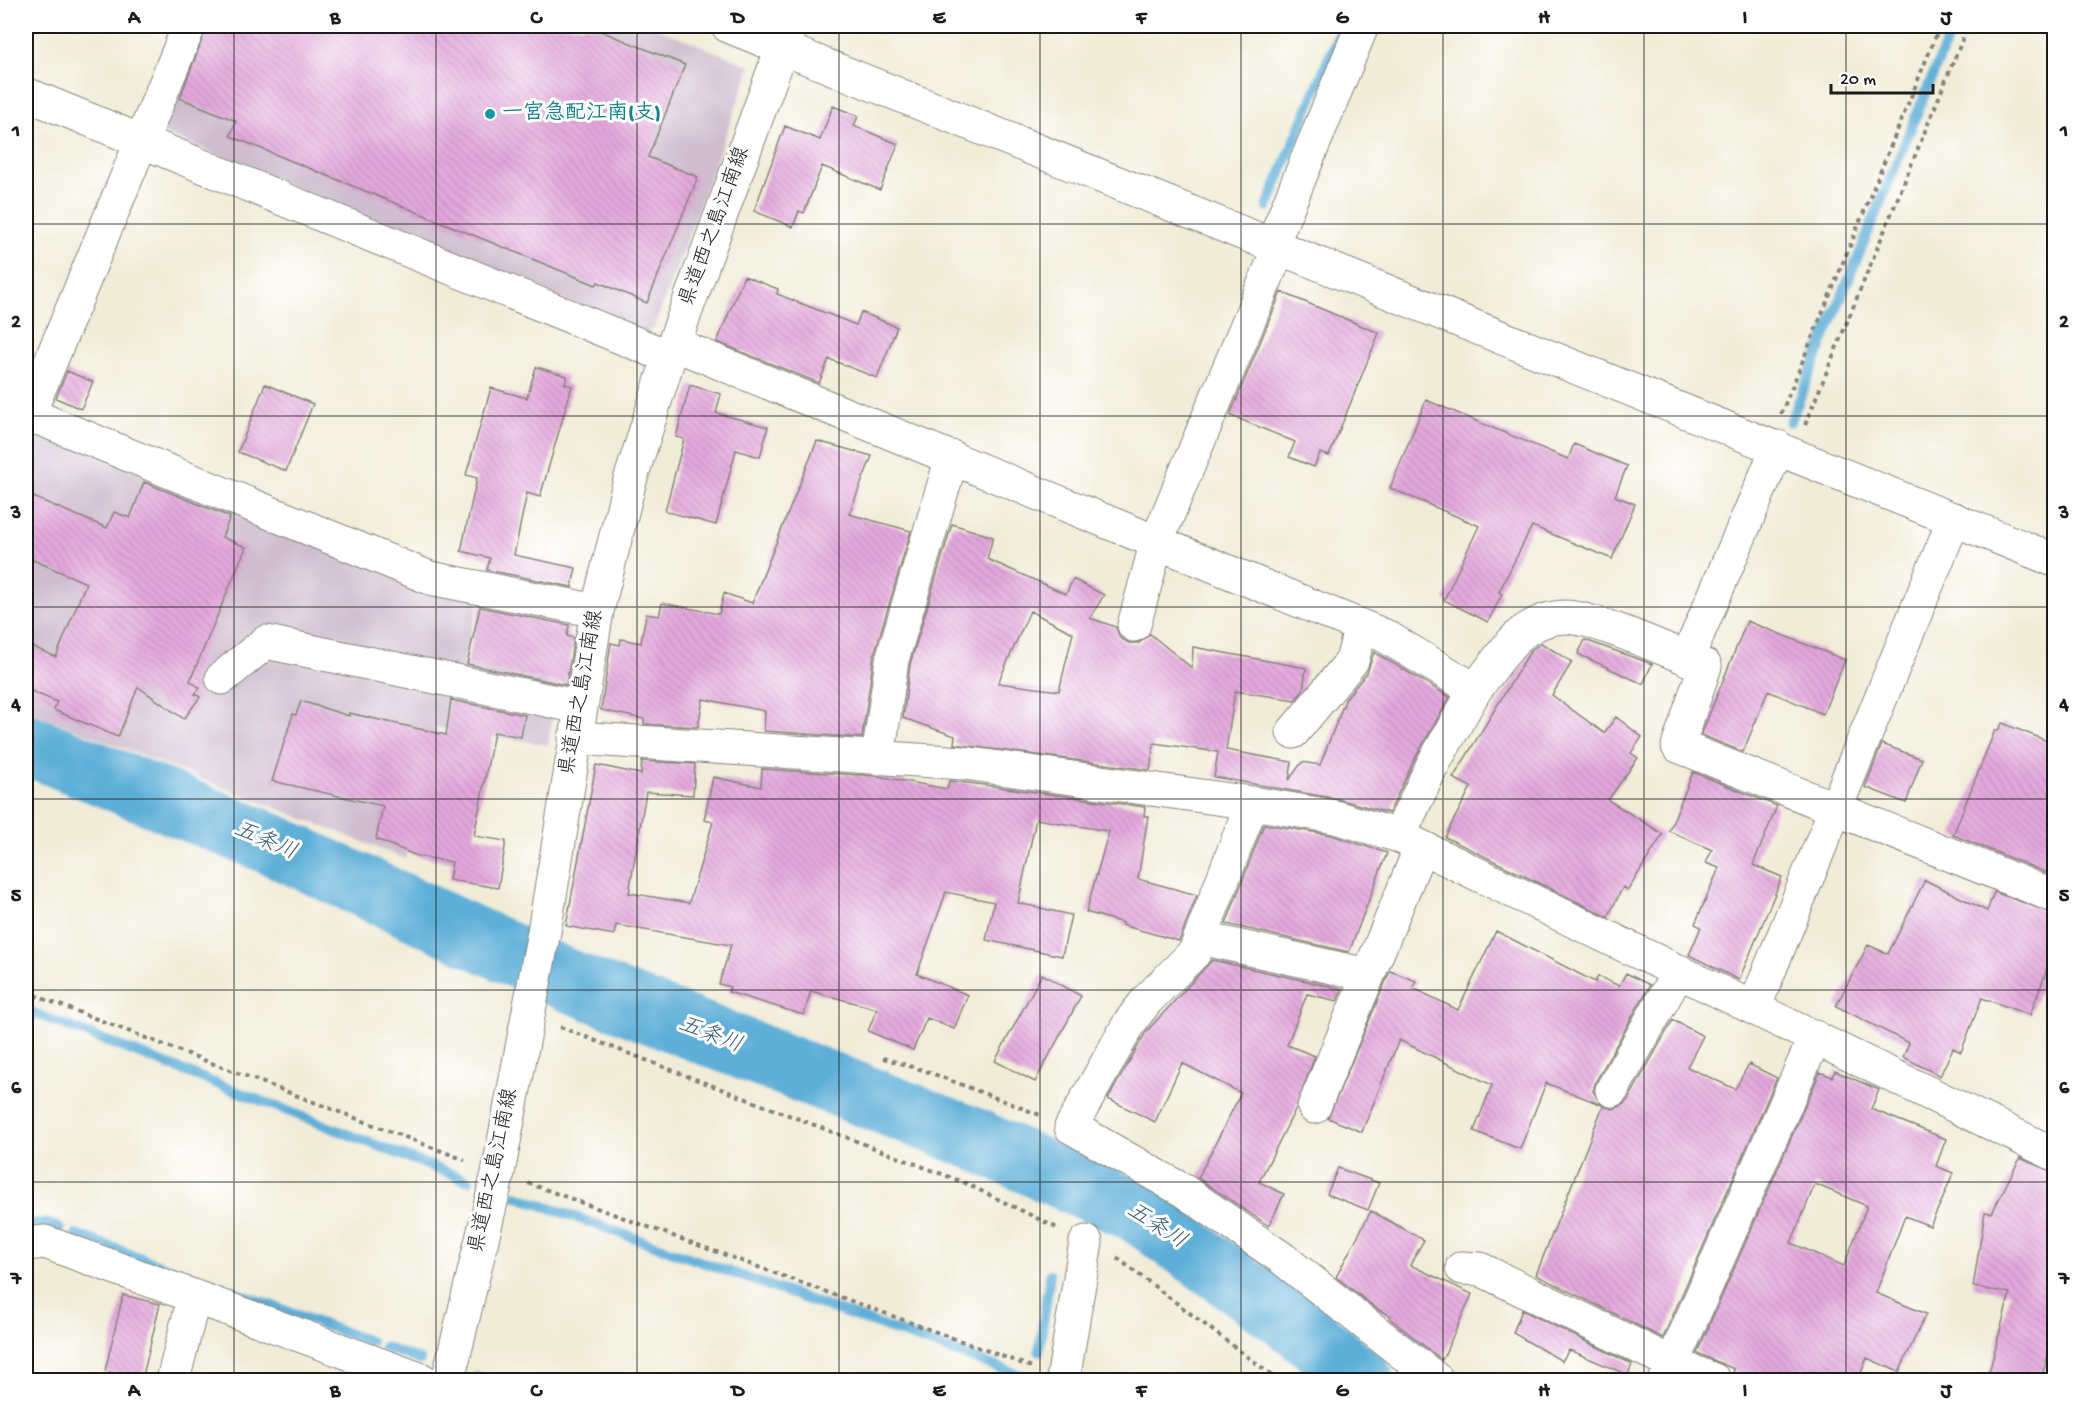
<svg xmlns="http://www.w3.org/2000/svg" width="2080" height="1406" font-family="'Gochi Hand','Klee One',sans-serif">
	<style>
		.industrial { fill: #cfbdcf }
		.lines { fill: none; stroke-linecap: round; stroke-linejoin: round }
		.stream { stroke: #5dafd8; stroke-width: 10 }
		.river { stroke: #5dafd8; stroke-width: 62 }
		.building { fill: url(#building-back-hatch); fill-rule: evenodd }
		.minor-casing { stroke: #86847a; stroke-width: 35 }
		.major-casing { stroke: #86847a; stroke-width: 35 }
		.path { stroke: #86847a; stroke-width: 4; stroke-dasharray: 4.5 4.5; stroke-linecap: butt }
		.minor { stroke: #fff; stroke-width: 33 }
		.major { stroke: #fff; stroke-width: 33 }
		.grid { fill: none; stroke: #1c1c1c; stroke-width: 1.5; stroke-opacity: 0.55 }
		.culture-dot { fill: #0f9aa8; stroke: #fff; stroke-width: 2 }
		.labels { text-anchor: middle; dominant-baseline: central; stroke-width: 6; stroke-linejoin: round; paint-order: stroke }
		.culture-label { font-size: 21px; font-weight: bold; fill: #0d838f; stroke: #fff; text-anchor: start }
		.street-label { font-size: 21px; fill: #1c1c1c; stroke: #fff }
		.water-label { font-size: 22px; font-style: italic; fill: #395e71; stroke: #fff }
		.neatline { fill: none; stroke: #1c1c1c; stroke-width: 2 }
		.grid-label { font-size: 20px; text-anchor: middle; font-weight: bold; fill: #1c1c1c }
	</style>
	<defs>
		<pattern id="building-back-hatch" width="6" height="6" patternUnits="userSpaceOnUse" patternTransform="scale(1.5)"><rect width="6" height="6" fill="#e3a7dc"/><path d="M-1 5l2 2M0 0l6 6M5-1l2 2" fill="none" stroke="#c28fbc"/></pattern>
	</defs>
	<rect width="100%" height="100%" fill="#fff"/>
	<filter id="ink" filterUnits="userSpaceOnUse"><feTurbulence type="fractalNoise" baseFrequency=".0167" numOctaves="2"/><feDisplacementMap in="SourceGraphic" scale="12" xChannelSelector="R" yChannelSelector="G"/><feConvolveMatrix kernelMatrix="1 2 1 2 8 2 1 2 1" color-interpolation-filters="sRGB"/></filter>
	<filter id="wash" filterUnits="userSpaceOnUse"><feTurbulence type="fractalNoise" baseFrequency=".008" numOctaves="4" result="noise"/><feDisplacementMap in="SourceGraphic" scale="24" xChannelSelector="R" yChannelSelector="G"/><feGaussianBlur stdDeviation="1.35" result="paint"/><feColorMatrix in="noise" values="0 0 0 0 0 0 0 0 0 0 0 0 0 0 0 0 0 1.4 0 .05"/><feComposite in="paint" operator="in"/></filter>
	<g filter="url(#wash)">
		<rect width="100%" height="100%" fill="#f1ecd7"/>
		<!-- industrial -->
		<path class="industrial" d="M200,26H652L751,66L654,328L644,334L157,130Z
			M47,435L479,601L463,663L558,685L548,745L436,727L406,859L26,710V458L32,441Z"/>
		<g class="lines">
			<!-- stream -->
			<path class="stream" d="M1267,207L1342,26
				M1790,422L1953,26
				M26,1010L469,1181
				M516,1196L1034,1380
				M26,1224L45,1223L60,1228
				M76,1234L195,1278
				M205,1281L371,1342
				M384,1347L420,1360
				M1039,1351L1050,1274
				M477,1377L488,1380"/>
			<!-- river -->
			<path class="river" d="M26,744L269,843L569,981L972,1138L1137,1212L1288,1319L1363,1380"/>
		</g>
		<g id="blocks">
			<!-- building -->
			<path class="building" d="M207,26H588L685,65L648,157L698,177L647,303L598,282L596,285L230,136L236,121L180,98Z
				M833,106L858,116L854,126L898,144L880,190L822,166L804,213L799,211L793,227L754,211L785,126L820,140Z
				M744,276L778,289L777,294L856,325L861,312L897,327L877,378L829,359L819,383L717,342Z
				M1281,292L1379,333L1329,456L1320,453L1314,467L1289,457L1295,442L1230,415Z
				M536,367L567,376L565,384L572,386L540,497L527,493L514,555L576,568L572,587L487,570L490,558L461,551L477,478L466,475L491,388L527,398Z
				M67,371L93,382L81,409L56,398Z
				M265,384L313,404L286,471L238,452Z
				M690,385L721,394L716,413L768,427L760,457L736,450L716,525L665,511L684,439L676,437Z
				M1426,400L1568,459L1574,444L1627,466L1615,496L1635,504L1612,559L1532,526L1499,592L1502,594L1488,622L1444,600L1479,526L1390,488Z
				M817,441L872,456L849,514L911,531L874,655L862,738L764,731L765,711L703,699L698,727L644,724V719L601,710L611,643L620,645L621,639L641,643L646,614L659,616L662,603L719,614L724,593L752,603Z
				M144,482L230,517L222,537L246,547L190,681L200,688L195,694L200,697L184,719L138,687L118,737L54,710L57,702L26,689V644L56,657L86,583L26,557V494L107,528L114,512L130,518Z
				M952,524L993,537L987,559L1066,594L1073,579L1104,595L1090,618L1116,627L1120,638L1129,643H1139L1150,634L1192,668L1193,647L1306,668L1303,691L1295,700L1235,691L1226,750L1292,762L1289,780L1302,762L1320,765L1346,698L1367,673L1374,652L1450,697L1415,758L1389,813L1338,799L1214,777L1218,752L1154,743L1150,770L954,744L955,736L903,718L910,664ZM1030,611L1073,633L1059,691L998,683Z
				M480,607L569,625L567,636L574,638L566,685L467,664Z
				M1747,621L1845,660L1823,714L1768,691L1743,752L1701,735Z
				M1585,640L1652,664L1643,684L1578,654Z
				M1541,643L1572,662L1552,695L1604,733L1616,717L1642,737L1631,753L1638,758L1608,800L1663,834L1628,890L1623,887L1608,917L1445,837L1471,787L1453,778L1531,650Z
				M451,700L525,715L521,737L494,732L474,836L506,841L498,888L449,880L452,862L417,856L376,839L383,806L272,781L293,714L296,715L301,701L349,716V713L446,735Z
				M2002,723L2055,744V876L1953,835L1995,730L1998,731Z
				M1882,744L1922,759L1906,803L1865,787Z
				M642,761L695,764L693,795L646,792L629,893L689,903L713,822L704,820L713,777L761,787L762,769L877,776L947,789L949,781L962,782L1145,807L1144,816H1148L1138,879L1197,895L1179,941L1122,925L1123,923L1086,912L1109,831L1036,819L1018,903L1071,915L1062,956L986,940L994,902L946,892L917,974L968,995L954,1029L927,1018L913,1050L868,1031L877,1009L811,991L804,1015L728,992L730,987L719,984L731,945L616,925L614,935L566,926L596,765L641,774Z
				M1693,772L1777,806L1753,865L1782,877L1739,980L1689,955L1701,927L1695,924L1719,868L1706,863L1712,850L1669,831Z
				M1264,824L1331,835L1387,853L1349,952L1226,924Z
				M1925,880L1987,911L1994,892L2055,914V948L2030,1015L1982,998L1961,1052L1953,1048L1940,1076L1903,1057L1909,1043L1836,1006L1868,945L1888,954Z
				M1496,931L1595,982L1598,976L1619,986L1626,973L1650,985L1596,1081L1593,1091L1602,1105L1546,1083L1520,1149L1474,1131L1492,1085L1399,1040L1362,1132L1328,1118L1390,971L1416,981L1413,988L1458,1010Z
				M1212,960L1342,989L1337,1001L1307,994L1287,1045L1315,1056L1296,1108L1259,1182L1284,1194L1269,1226L1198,1178L1241,1093L1182,1063L1155,1122L1108,1099L1146,1032Z
				M1042,974L1081,996L1035,1082L995,1061Z
				M1673,1020L1703,1036L1687,1067L1735,1089L1749,1064L1777,1078L1663,1338L1536,1275L1603,1106L1613,1109L1621,1106L1628,1100Z
				M1835,1071L1879,1090L1871,1109L1946,1139L1936,1166L1953,1173L1943,1198L1930,1226L1905,1216L1876,1293L1926,1314L1899,1372L1867,1358L1858,1380H1732L1734,1369L1697,1353L1820,1072L1832,1077ZM1815,1184L1867,1206L1844,1266L1791,1243Z
				M2020,1158L2055,1173V1331L2041,1380H1987L2010,1293L1973,1287L1985,1212L1992,1213Z
				M1338,1168L1379,1183L1368,1210L1327,1194Z
				M1371,1211L1424,1240L1410,1265L1472,1294L1442,1360L1389,1318L1391,1316L1377,1309L1336,1277Z
				M123,1295L160,1304L142,1380L105,1371Z
				M1522,1310L1632,1364L1628,1375L1569,1350L1562,1361L1513,1333Z"/>
		</g>
	</g>
	<g filter="url(#ink)">
		<use href="#blocks" fill-opacity="0" stroke="#86847a" stroke-width="1.5"/>
		<g class="lines">
			<defs>
				<path id="minor" d="M728,26L2054,560
					M26,94L669,357
					M1272,245L1362,26
					M674,344L1385,636L1475,690C1487,675 1511,639 1526,630C1537,623 1551,617 1565,617C1594,617 1674,653 1705,666L1678,746L2054,896
					M26,413L430,578L597,611
					M26,421L189,26
					M1134,625L1157,541L1279,248
					M1687,659L1778,447
					M222,678L266,642L580,707
					M1293,732L1352,661L1361,626
					M575,738L964,763L1252,803L1335,817L1399,836L2054,1154
					M878,758L892,660L952,457
					M1252,803L1195,952L1147,1000L1130,1022L1071,1127L1184,1191L1283,1259L1437,1380
					M1399,836L1432,766L1475,690
					M1200,938L1368,975
					M1754,1008L1954,519
					M1612,1090L1679,971
					M1314,1107L1421,847
					M26,1244L45,1242L422,1380
					M1462,1268L1480,1269L1674,1364L1714,1380
					M173,1380L194,1297
					M1063,1380L1086,1242
					M1665,1380L1815,1037"/>
				<path id="major" d="M448,1380L498,1173L544,932L597,611L629,484L669,357L790,26"/>
			</defs>
			<!-- minor casing -->
			<use href="#minor" class="minor-casing"/>
			<!-- major casing -->
			<use href="#major" class="major-casing"/>
			<!-- path -->
			<path class="path" d="M1781,414L1940,26
				M1805,425L1968,26
				M26,992L465,1160
				M560,1027L965,1183L1057,1228
				M883,1058L926,1071L1040,1115
				M528,1183L1032,1367
				M1117,1258L1278,1380"/>
			<!-- minor -->
			<use href="#minor" class="minor"/>
			<!-- major -->
			<use href="#major" class="major"/>
		</g>
	</g>
	<!-- grid -->
	<path class="grid" d="M234,26V1380M436,26V1380M637,26V1380M839,26V1380M1040,26V1380M1241,26V1380M1443,26V1380M1644,26V1380M1846,26V1380M26,224H2054M26,416H2054M26,607H2054M26,799H2054M26,990H2054M26,1182H2054"/>
	<!-- markers -->
	<circle class="culture-dot" cx="490" cy="114" r="6"/>
	<g class="labels">
		<!-- culture labels -->
		<g class="culture-label">
			<text x="502" y="114">一宮急配江南(支)</text>
		</g>
		<!-- street labels -->
		<g class="street-label">
			<text transform="translate(716 227) rotate(-70)">県道西之島江南線</text>
			<text transform="translate(583 693) rotate(-80)">県道西之島江南線</text>
			<text transform="translate(495 1171) rotate(-78)">県道西之島江南線</text>
		</g>
		<!-- water labels -->
		<g class="water-label">
			<text transform="translate(265 842) rotate(23)">五条川</text>
			<text transform="translate(710 1036) rotate(21)">五条川</text>
			<text transform="translate(1156 1227) rotate(33)">五条川</text>
		</g>
	</g>
	<!-- margin -->
	<rect width="2080" height="1406" fill="none" stroke="#fff" stroke-width="66"/>
	<!-- scale -->
	<path d="M1831 84v9h102v-9" fill="none" stroke="#1c1c1c" stroke-width="3"/>
	<text x="1840" y="84" font-size="18" fill="#1c1c1c" stroke="#ffffff" stroke-width="4.5" paint-order="stroke">20 m</text>
	<rect x="33" y="33" width="2014" height="1340" class="neatline"/>
	<g class="grid-label">
		<text x="134" y="23">A</text>
		<text x="335" y="23">B</text>
		<text x="536" y="23">C</text>
		<text x="738" y="23">D</text>
		<text x="939" y="23">E</text>
		<text x="1141" y="23">F</text>
		<text x="1342" y="23">G</text>
		<text x="1544" y="23">H</text>
		<text x="1745" y="23">I</text>
		<text x="1946" y="23">J</text>
		<text x="16" y="136">1</text>
		<text x="2064" y="136">1</text>
		<text x="16" y="327">2</text>
		<text x="2064" y="327">2</text>
		<text x="16" y="518">3</text>
		<text x="2064" y="518">3</text>
		<text x="16" y="710">4</text>
		<text x="2064" y="710">4</text>
		<text x="16" y="901">5</text>
		<text x="2064" y="901">5</text>
		<text x="16" y="1093">6</text>
		<text x="2064" y="1093">6</text>
		<text x="16" y="1284">7</text>
		<text x="2064" y="1284">7</text>
		<text x="134" y="1396">A</text>
		<text x="335" y="1396">B</text>
		<text x="536" y="1396">C</text>
		<text x="738" y="1396">D</text>
		<text x="939" y="1396">E</text>
		<text x="1141" y="1396">F</text>
		<text x="1342" y="1396">G</text>
		<text x="1544" y="1396">H</text>
		<text x="1745" y="1396">I</text>
		<text x="1946" y="1396">J</text>
	</g>
</svg>
